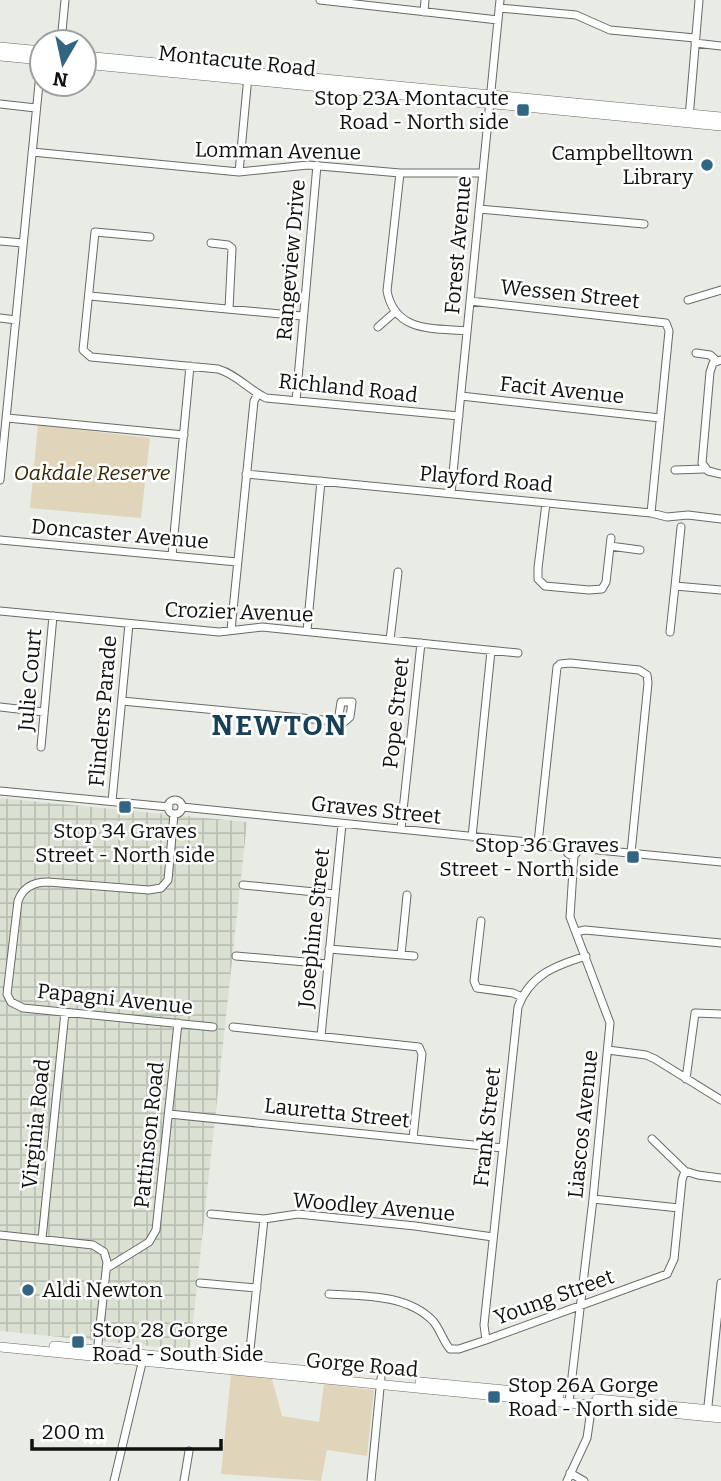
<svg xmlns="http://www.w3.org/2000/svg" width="721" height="1481" font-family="Bitter,serif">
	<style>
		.industrial { fill: url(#industrial-grid) }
		.green { fill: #e0d5bb }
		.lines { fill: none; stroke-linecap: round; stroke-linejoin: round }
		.minor-casing { stroke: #676b65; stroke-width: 9 }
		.major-casing { stroke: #676b65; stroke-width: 10 }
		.minor { stroke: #fff; stroke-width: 7 }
		.major { stroke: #fff; stroke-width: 9 }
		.poi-dot { fill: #316582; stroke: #fff; stroke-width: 2.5 }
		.labels { text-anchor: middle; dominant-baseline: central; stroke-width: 5; stroke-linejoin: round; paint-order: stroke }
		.street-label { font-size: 21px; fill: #0f110e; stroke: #fff }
		.poi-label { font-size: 21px; fill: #0f110e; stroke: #fff; text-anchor: end }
		.park-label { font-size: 21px; font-style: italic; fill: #352803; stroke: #fff }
		.district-label { font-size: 28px; font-weight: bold; letter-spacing: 2px; fill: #174158; stroke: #fff }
	</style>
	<defs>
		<pattern id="industrial-grid" width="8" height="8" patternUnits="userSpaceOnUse" patternTransform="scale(1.75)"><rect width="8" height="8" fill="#dae1d3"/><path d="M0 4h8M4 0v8" fill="none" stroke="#bac0b4"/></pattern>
	</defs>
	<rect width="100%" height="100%" fill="#e8ece5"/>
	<!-- industrial -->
	<path class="industrial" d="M0,798L247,822L190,1350L0,1331Z"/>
	<!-- green -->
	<path class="green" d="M38,425L150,438L141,518L30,508Z
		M231,1374L272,1379L282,1416L319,1422L324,1384L374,1390L367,1456L327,1450L321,1481L221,1474Z"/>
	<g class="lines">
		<defs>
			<path id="minor" d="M320,0L498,20
				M499,8L576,15L610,30L695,38
				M424,12L425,0
				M61,42L65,0
				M695,43L721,46
				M0,104L36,108
				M689,118L699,0
				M32,152L239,172L308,165L400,173H482
				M239,172L248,76
				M400,173L387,291C395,333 434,328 467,331
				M479,209L644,224
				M150,237L95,232L83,350L91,357L218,369C236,374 249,390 266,398L459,416
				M0,241L23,243
				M211,243L228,245L232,248L229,309
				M90,296L302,316
				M688,300L721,290
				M470,301L666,323L669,331L651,513
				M0,318L16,320
				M378,327L395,312
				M696,353L710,355L717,361
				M721,360L713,363L710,372L702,463L708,471L721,474
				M461,396L660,418
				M296,401L317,165
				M7,418L184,435
				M675,470L704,469
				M246,474L651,513L667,517L688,515L721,519
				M0,480L42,53
				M451,493L500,0
				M546,503L538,568V579L545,586L589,590L602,589L606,582L611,538
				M0,540L237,562
				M610,546L640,550
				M172,556L190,366
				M675,586L681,527
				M0,611L219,632L262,627L518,653
				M231,630L254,401L258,394
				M307,631L321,481
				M670,632L675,586L721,590
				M390,640L398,572
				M122,701L344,722L350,717L352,702H341L338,722
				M0,707L44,712
				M41,747L53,616
				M0,791L169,807
				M168 807a7 7 0 1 1 14 0a7 7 0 1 1-14 0Z
				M112,801L129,624
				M182,807L538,843L566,850
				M174,814L168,880L161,888L149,890L48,882C34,882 23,887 18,901L7,994L11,1002L23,1008L213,1027
				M401,829L421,643
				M472,837L491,651
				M538,843L557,667L560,664L570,663L639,670L647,675L648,683L631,853
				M566.5 850a5.5 5.5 0 1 1 11 0a5.5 5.5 0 1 1-11 0Z
				M578,848L721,862
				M243,885L335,894
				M481,921L474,981L477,988L513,993L522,997
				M576,932L585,930L721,943
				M329,949L414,956
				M401,955L407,895
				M236,956L328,964
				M233,1027L419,1047L422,1054L413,1138
				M321,1036L342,824
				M608,1050L646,1055L655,1059L721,1100
				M686,1079L695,1013L721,1014
				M169,1114L503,1148
				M652,1139L685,1171L698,1175L721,1178
				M593,1199L679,1208
				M211,1214L264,1219L298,1214L415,1226L493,1237
				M0,1235L93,1245L104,1252L107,1262L97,1353
				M42,1239L65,1012
				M107,1268L149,1242L156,1230L178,1023
				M200,1283L257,1288
				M329,1294C363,1296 407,1294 433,1321C440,1329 443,1341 450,1349H459L486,1340L667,1274L674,1259L682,1180L685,1171
				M486,1340L484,1325L518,1007C530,975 554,966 586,956
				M248,1368L264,1219
				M569,1402L593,1199L610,1023L570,917L574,855
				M707,1415L721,1283
				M570,1473L584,1481
				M114,1481L143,1359
				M184,1481L189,1451
				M371,1481L381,1378
				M567,1481L587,1438L592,1403"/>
			<path id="major" d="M0,47L42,51
				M0,56L42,60
				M84,56L721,117
				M84,64L721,126
				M54,1346L179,1358
				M0,1347L721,1418
				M218,1362L343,1374
				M420,1382L559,1395
				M597,1399L721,1411"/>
		</defs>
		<!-- minor casing -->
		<use href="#minor" class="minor-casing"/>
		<!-- major casing -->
		<use href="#major" class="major-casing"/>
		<!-- minor -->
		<use href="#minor" class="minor"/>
		<!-- major -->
		<use href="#major" class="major"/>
	</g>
	<!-- markers -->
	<g class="poi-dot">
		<rect x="516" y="103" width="14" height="14" rx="3.5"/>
		<circle cx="707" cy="165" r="7"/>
		<rect x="118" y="800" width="14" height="14" rx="3.5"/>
		<rect x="626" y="850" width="14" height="14" rx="3.5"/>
		<circle cx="28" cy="1290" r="7"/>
		<rect x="71" y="1335" width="14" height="14" rx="3.5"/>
		<rect x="487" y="1390" width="14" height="14" rx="3.5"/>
	</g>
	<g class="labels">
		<!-- street labels -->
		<g class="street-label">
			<text transform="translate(237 61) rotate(6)">Montacute Road</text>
			<text transform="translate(278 151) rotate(1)">Lomman Avenue</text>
			<text transform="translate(458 245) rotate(-85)">Forest Avenue</text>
			<text transform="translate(291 260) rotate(-85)">Rangeview Drive</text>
			<text transform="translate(570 294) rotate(6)">Wessen Street</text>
			<text transform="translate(348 388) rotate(6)">Richland Road</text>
			<text transform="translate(562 390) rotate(6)">Facit Avenue</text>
			<text transform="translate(486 479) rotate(5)">Playford Road</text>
			<text transform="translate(120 534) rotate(5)">Doncaster Avenue</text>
			<text transform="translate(239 612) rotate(2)">Crozier Avenue</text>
			<text transform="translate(30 680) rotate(-85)">Julie Court</text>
			<text transform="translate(103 711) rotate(-85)">Flinders Parade</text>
			<text transform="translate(396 713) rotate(-84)">Pope Street</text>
			<text transform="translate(376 810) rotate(6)">Graves Street</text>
			<text transform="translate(314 928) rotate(-84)">Josephine Street</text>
			<text transform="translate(115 999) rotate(6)">Papagni Avenue</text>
			<text transform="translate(337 1113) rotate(6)">Lauretta Street</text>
			<text transform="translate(36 1124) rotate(-84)">Virginia Road</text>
			<text transform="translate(583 1124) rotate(-84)">Liascos Avenue</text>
			<text transform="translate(487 1127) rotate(-84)">Frank Street</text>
			<text transform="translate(149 1135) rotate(-84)">Pattinson Road</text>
			<text transform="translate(374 1207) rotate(5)">Woodley Avenue</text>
			<text transform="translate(554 1297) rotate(-20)">Young Street</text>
			<text transform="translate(362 1365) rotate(5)">Gorge Road</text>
		</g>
		<!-- poi labels -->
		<g class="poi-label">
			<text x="509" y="98">Stop 23A Montacute<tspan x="509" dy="24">Road - North side</tspan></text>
			<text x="693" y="153">Campbelltown<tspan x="693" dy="24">Library</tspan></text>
			<text x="125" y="831" text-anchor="middle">Stop 34 Graves<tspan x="125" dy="24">Street - North side</tspan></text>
			<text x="619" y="845">Stop 36 Graves<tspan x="619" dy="24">Street - North side</tspan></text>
			<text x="42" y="1290" text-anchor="start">Aldi Newton</text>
			<text x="92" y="1330" text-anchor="start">Stop 28 Gorge<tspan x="92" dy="24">Road - South Side</tspan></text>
			<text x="508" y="1385" text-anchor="start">Stop 26A Gorge<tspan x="508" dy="24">Road - North side</tspan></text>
		</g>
		<!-- park labels -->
		<g class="park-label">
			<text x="92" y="473">Oakdale Reserve</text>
		</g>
		<!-- district labels -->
		<g class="district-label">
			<text x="280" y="725">NEWTON</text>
		</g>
	</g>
	<!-- north arrow -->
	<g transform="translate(63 63) rotate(189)"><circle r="33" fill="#ffffff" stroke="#9fa09f" stroke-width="2"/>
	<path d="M0-5L12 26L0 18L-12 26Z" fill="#316582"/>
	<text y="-10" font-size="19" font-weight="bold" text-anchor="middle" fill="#0f110e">N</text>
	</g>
	<!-- scale -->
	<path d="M32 1439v10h189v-10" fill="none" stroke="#0f110e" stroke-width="3.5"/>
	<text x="42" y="1439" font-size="21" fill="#0f110e" stroke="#ffffff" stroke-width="5" paint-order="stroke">200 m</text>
</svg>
